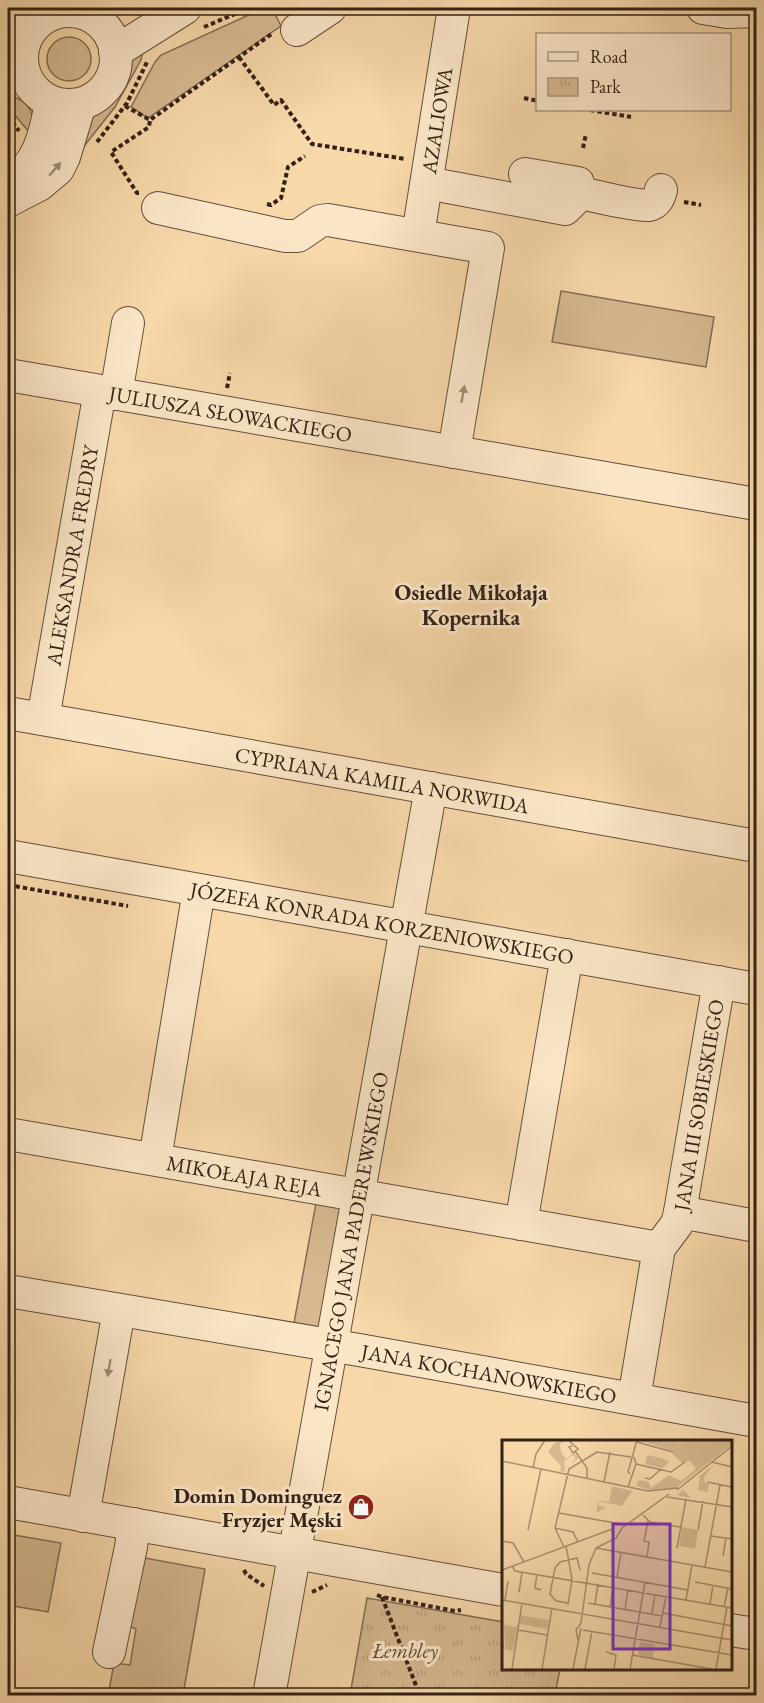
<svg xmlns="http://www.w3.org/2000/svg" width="764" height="1703" font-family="'EB Garamond',serif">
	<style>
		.grass { fill: #d6b990; stroke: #846d54; stroke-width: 1.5 }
		.park { fill: url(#park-tufts); stroke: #846d54; stroke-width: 1.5 }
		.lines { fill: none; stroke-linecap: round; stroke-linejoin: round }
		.minor-casing { stroke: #634f3c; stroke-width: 34 }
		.path { stroke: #322117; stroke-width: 4; stroke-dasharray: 4.5 3; stroke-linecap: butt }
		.minor { stroke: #fae6c7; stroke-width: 32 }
		.oneway { fill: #a08d78 }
		.labels { text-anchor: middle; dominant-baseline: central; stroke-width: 6; stroke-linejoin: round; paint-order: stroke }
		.street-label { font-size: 21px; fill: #322117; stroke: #fae6c7 }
		.poi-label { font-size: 21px; font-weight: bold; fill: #322117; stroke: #fae6c7; text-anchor: end }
		.park-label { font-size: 21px; font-style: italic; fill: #5b4735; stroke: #fae6c7 }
		.neighbourhood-label { font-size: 22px; font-weight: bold; fill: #322117; stroke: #fae6c7 }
		.inset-road { fill: none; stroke: #a88f6f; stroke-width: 1.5 }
		.view { fill: #7b2cbf; fill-opacity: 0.15; stroke: #7b2cbf; stroke-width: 3 }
		.inset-edge { fill: none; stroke: #322117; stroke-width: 3 }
	</style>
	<defs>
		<pattern id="park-tufts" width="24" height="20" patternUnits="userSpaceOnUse" patternTransform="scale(1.5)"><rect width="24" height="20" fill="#d6b990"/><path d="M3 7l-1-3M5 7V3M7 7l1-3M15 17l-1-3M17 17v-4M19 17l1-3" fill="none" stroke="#b89f7b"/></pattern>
	</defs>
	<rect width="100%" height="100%" fill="#f7d8a9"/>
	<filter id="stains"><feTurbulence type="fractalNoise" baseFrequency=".00333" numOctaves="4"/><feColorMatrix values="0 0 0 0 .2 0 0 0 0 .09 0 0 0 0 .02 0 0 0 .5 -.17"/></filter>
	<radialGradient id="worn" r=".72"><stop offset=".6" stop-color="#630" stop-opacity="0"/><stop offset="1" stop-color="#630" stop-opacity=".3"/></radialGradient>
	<!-- grass -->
	<path class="grass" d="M264,8H272L281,26L148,118L131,107L155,62L161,55Z
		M47 59a22 22 0 1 1 44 0a22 22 0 1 1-44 0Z
		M139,48L142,55L141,60L115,107L77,155L92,111L112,92L126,61Z
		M8,96C32,99 35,117 34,138L8,107Z
		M561,291L714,317L706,367L552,342Z
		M316,1203L341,1207L319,1328L294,1323Z
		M8,1534L61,1543L48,1612L8,1605Z
		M134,1556L205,1569L183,1695L108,1696L114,1663L130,1665L136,1629L119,1621Z"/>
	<!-- park -->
	<path class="park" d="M367,1598L503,1622V1668L560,1669L555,1695H350Z"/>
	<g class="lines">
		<defs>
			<g id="minor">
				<path d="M703,8L727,12L756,11"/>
				<circle cx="69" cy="58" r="47"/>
				<path d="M8,14L29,33"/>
				<path d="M297,30L330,8"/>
				<path d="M115,52L185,8"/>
				<path d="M525,174L578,183L581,193C594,196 639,207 649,205C657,203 659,197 661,190"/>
				<path d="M427,183L565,209L581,193"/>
				<path d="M8,187C38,164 45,138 51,102"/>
				<path d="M8,201L39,185L58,169L64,157L80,104"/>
				<path d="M158,208L285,236H298L320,221L328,220L488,248L454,452"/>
				<path id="s1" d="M418,235L454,8"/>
				<path id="s2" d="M8,375L756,504"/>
				<path d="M116,394L128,323"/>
				<path id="s3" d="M8,713L756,846"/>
				<path id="s4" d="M43,719L100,391"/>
				<path id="s5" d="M8,856L756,989"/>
				<path id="s6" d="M8,1134L659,1248"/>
				<path d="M155,1159L199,890"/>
				<path d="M680,1212L756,1226"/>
				<path d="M521,1224L567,955"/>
				<path id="s7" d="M8,1291L359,1350L756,1421"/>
				<path id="s8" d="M634,1399L659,1248L677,1224L680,1212L719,982"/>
				<path d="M8,1502L503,1590"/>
				<path d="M83,1516L119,1310"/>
				<path d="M730,1630L756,1634"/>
				<path d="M109,1652L131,1547L134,1524"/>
				<path id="s9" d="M269,1696L431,788"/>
			</g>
		</defs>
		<!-- minor casing -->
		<use href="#minor" class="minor-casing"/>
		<!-- path -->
		<path class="path" d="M204,27L249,8
			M239,57L274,105L281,100L312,144L405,159
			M524,98L538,101
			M125,106L150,120L273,33
			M590,110L631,117
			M8,116L19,131
			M97,142L127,103L147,62
			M583,148L586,134
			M139,193H137L111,152L149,127L150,120
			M684,202L701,205
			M267,204L271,205L281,198L288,167L305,156
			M227,388L230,373
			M8,885L128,906
			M244,1570L246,1574L264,1586
			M312,1592L327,1585
			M377,1595L382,1597L455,1611L461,1610
			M382,1597L420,1696"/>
		<!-- minor -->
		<use href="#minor" class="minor"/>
	</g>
	<!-- one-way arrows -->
	<defs><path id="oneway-solid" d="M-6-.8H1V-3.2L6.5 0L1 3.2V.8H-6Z" transform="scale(1.5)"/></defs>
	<g class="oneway">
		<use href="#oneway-solid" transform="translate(55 169) rotate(-49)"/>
		<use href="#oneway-solid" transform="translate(463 394) rotate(-80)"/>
		<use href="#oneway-solid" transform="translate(109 1368) rotate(100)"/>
	</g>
	<!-- icons -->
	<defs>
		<symbol id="shop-disc" viewBox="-11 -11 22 22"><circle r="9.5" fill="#8f2418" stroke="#fae6c7"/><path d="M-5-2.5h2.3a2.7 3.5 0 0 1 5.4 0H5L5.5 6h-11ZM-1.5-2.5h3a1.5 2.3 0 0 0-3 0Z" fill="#fff"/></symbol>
	</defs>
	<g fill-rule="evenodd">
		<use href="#shop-disc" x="346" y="1492" width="30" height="30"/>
	</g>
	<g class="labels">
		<!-- street labels -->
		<g class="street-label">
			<text stroke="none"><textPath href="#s1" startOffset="116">AZALIOWA</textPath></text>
			<text stroke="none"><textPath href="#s2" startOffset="226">JULIUSZA SŁOWACKIEGO</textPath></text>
			<text stroke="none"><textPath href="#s4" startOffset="166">ALEKSANDRA FREDRY</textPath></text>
			<text stroke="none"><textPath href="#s3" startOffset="380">CYPRIANA KAMILA NORWIDA</textPath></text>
			<text stroke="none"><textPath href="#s5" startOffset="380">JÓZEFA KONRADA KORZENIOWSKIEGO</textPath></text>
			<text stroke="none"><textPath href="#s8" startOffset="304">JANA III SOBIESKIEGO</textPath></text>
			<text stroke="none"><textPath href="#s6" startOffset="240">MIKOŁAJA REJA</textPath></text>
			<text stroke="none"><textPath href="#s9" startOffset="462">IGNACEGO JANA PADEREWSKIEGO</textPath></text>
			<text stroke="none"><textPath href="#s7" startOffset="488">JANA KOCHANOWSKIEGO</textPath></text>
		</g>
		<!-- poi labels -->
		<g class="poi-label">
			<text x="342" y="1495">Domin Dominguez<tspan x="342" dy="24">Fryzjer Męski</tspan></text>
		</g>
		<!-- park labels -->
		<g class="park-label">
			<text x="405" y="1650">Łembley</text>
		</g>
		<!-- neighbourhood labels -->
		<g class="neighbourhood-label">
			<text x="471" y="592">Osiedle Mikołaja<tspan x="471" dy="25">Kopernika</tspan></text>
		</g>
	</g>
	<!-- overview -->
	<g transform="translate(502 1440)">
		<rect width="230" height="230" fill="#f7d8a9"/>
		<path d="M64,0L58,4L59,12L64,19L72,13L76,18L69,24L74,18L71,15L62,21L63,32L58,31L59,26L46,12L52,3ZM181,0H229V5L174,48L149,50L134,46L137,40L147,42L149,48L167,35L179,41L194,29L188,21L180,23L170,13ZM145,15L160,18L167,22L161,28L143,24ZM211,25L202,37L203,43L207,44L206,52L196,50L198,36L181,50L189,58L175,55ZM110,46L130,51L120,66L95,61L97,66L104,67L95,73V60L107,62ZM18,175L47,180L46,189L18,184ZM3,181V185L13,187L16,184L11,211L3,209L2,184Z" fill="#d6b990"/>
		<path d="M137,0H181L171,11ZM180,87L196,90L193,109L177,106ZM138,202L153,204L151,218L136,215Z" fill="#d6b990"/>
		<path class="inset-road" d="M66,0L76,9L71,13L67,7L70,6M135,2L171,12M73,11L85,28V38M0,21L146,51L176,48M210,22L230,27M134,24L169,32L183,22M31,28L34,14L43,0M128,34L126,32L135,0M143,38L148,39L159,29M102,42L108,12M205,42L230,47M126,47L134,24L132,17M175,50L230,6M165,57L230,67M57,73L124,85M141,75L148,82L178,87M53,88L71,92L76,102M26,90L39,29M196,90L201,61M209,96L230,99M0,101L11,103L22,122M64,106L70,139L66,165M62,107L53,88L67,29L95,12L129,17M94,108L230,132M175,108L184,59M221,116L224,98M145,117L147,102L142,101L146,81M10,126L13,131L230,168M203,127L218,45M0,130L113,88M90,133L186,150M35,134L33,148L39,150M115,137L119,113M193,142L230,149M17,152L20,132M0,160L230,200M3,160L6,141M184,160L190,125M66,163L54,161L48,154L53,128L58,122L75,118L78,130M86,163L160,176M93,164L96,144M208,164L211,145M108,167L111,147M222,167L226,148M123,169L126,150M161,173L230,186M150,174L153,154M158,187L164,156M0,188L1,209M16,190L45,195M81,190L230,215M76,200L74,190L79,183L87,125L94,108L114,98L120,88L167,54M104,212L114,215L112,229M130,215L210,229M10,229L20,163M40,229L50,168M71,229L79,188M83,229L90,191M128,229L143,142M214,229L225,167"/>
		<path class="view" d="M111,84H168V209H111Z"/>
		<rect width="230" height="230" class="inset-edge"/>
	</g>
	<!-- margin -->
	<rect width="764" height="1703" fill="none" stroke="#f7d8a9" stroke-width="30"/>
	<rect x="9" y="9" width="746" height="1685" fill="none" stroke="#322117" stroke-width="3"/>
	<rect x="15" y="15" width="734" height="1673" fill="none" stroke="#322117" stroke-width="1.5"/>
	<!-- legend -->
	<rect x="536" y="33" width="195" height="78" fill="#fae6c7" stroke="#aa9781" stroke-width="1.5"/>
	<rect x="548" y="52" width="30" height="9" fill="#fae6c7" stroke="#aa9781" stroke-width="1.5"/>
	<text x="590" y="63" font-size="18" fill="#322117">Road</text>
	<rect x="548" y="78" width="30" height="18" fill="url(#park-tufts)" stroke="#aa9781" stroke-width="1.5"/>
	<text x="590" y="93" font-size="18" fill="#322117">Park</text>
	<rect width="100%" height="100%" filter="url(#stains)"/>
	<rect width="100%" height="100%" fill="url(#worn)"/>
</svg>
